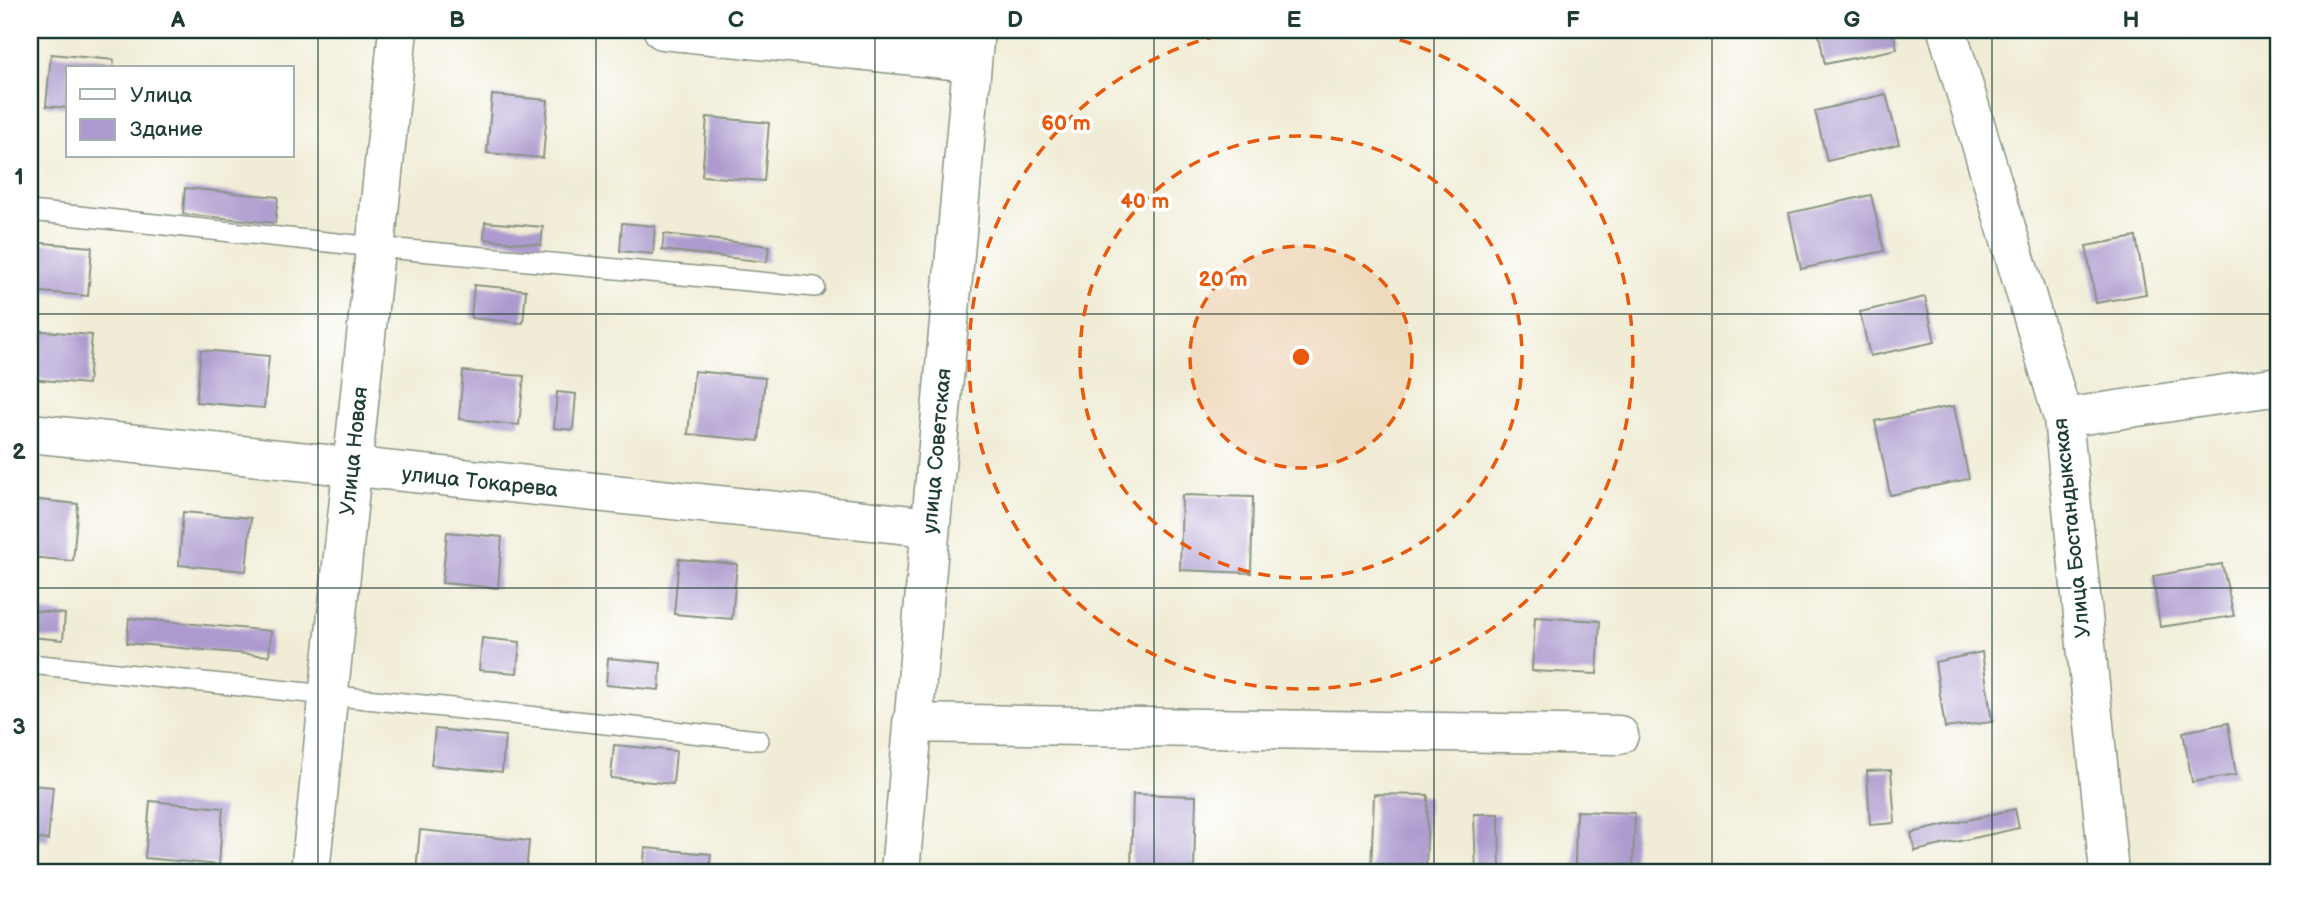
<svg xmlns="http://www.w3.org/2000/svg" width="2309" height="902" font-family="'Balsamiq Sans',sans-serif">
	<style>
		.building { fill: #ad9bcf }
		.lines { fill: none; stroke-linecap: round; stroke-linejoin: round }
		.service-casing { stroke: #889484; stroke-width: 22 }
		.minor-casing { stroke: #889484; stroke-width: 41 }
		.service { stroke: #fff; stroke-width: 19 }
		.minor { stroke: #fff; stroke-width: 38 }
		.grid { fill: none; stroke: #1f3d34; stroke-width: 2; stroke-opacity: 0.55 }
		.ring { fill: none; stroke: #e8590c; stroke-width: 3.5; stroke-dasharray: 12 9 }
		.labels { text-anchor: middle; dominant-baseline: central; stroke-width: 7; stroke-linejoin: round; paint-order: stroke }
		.street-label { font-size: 21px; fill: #1f3d34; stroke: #fff }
		.centre { fill: #e8590c; stroke: #fff; stroke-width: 3.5 }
		.ring-label { font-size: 21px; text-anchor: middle; font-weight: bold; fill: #e8590c; stroke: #fff; stroke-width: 7; stroke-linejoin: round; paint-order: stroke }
		.neatline { fill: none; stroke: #1f3d34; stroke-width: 2.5 }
		.grid-label { font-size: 23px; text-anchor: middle; font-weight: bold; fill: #1f3d34 }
	</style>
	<rect width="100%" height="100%" fill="#fff"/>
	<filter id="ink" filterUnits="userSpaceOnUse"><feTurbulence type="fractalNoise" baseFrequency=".0143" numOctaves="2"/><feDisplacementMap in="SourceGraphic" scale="14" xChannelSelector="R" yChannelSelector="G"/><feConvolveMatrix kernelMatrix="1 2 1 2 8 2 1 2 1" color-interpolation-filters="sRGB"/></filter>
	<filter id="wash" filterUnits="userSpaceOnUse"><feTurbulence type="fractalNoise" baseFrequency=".00686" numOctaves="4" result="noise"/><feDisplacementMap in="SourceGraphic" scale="28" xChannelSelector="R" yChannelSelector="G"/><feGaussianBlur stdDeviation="1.57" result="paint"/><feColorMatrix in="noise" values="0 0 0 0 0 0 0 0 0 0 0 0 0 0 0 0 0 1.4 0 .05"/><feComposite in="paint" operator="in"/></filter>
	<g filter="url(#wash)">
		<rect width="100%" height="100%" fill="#f0ecd5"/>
		<g id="blocks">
			<!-- building -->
			<path class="building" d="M1818,30H1893L1897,49L1825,64Z
				M51,54L114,60L113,68H68V108L46,106Z
				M1886,94L1899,144L1827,161L1815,111Z
				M492,95L548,100L543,158L487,153Z
				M707,117L769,123L764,181L702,176Z
				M185,188L278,197L275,223L183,214Z
				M1871,195L1884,251L1801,269L1789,213Z
				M485,222L543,227L541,245L484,239Z
				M622,223L655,226L653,254L620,251Z
				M664,234L769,246L767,262L662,250Z
				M2136,237L2146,294L2096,303L2086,246Z
				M30,242L92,247L88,296L30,291Z
				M474,285L526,290L523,323L471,318Z
				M1925,297L1935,342L1870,356L1860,312Z
				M30,330L92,335L88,384L30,379Z
				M201,350L269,356L264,408L196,402Z
				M463,371L524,376L519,425L459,419Z
				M694,371L765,378L759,441L688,434Z
				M557,392L576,394L573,430L554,428Z
				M1954,406L1969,479L1890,495L1875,421Z
				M1182,495L1253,497L1251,573L1180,570Z
				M30,499L78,504L73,561L30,557Z
				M183,512L251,518L246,571L179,565Z
				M447,532L502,537L498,588L442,583Z
				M679,559L737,564L732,619L674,614Z
				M2222,564L2234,616L2160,627L2153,576Z
				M30,610L65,614L63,640L30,637Z
				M1535,617L1600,621L1597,674L1532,671Z
				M129,618L271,631L269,656L127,643Z
				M482,638L520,642L517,673L479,670Z
				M1982,652L1992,722L1945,728L1935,662Z
				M608,658L661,663L659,690L606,685Z
				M2228,723L2236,775L2192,782L2183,732Z
				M435,729L505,736L502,772L431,765Z
				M614,745L676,751L673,784L611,778Z
				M1891,770L1895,823L1870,825L1867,771Z
				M30,785L53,787L48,840L30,838Z
				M1133,794L1196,796L1194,872H1131Z
				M1374,794L1428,795L1426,872H1371Z
				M150,801L223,808L219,865L145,858Z
				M2015,809L2019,828L1915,851L1911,833Z
				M1576,811L1635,813L1633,867L1575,865Z
				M1474,814H1499L1500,872H1476Z
				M420,830L529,841L526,872H416Z
				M645,848L711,854L709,872H643Z"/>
		</g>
	</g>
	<g filter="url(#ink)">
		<use href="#blocks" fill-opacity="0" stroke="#889484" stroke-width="2"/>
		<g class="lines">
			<defs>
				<path id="service" d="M30,211L375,247L815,287
					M30,664L759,740"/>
				<path id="minor" d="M663,30L972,62
					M1947,30L2063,418L2109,872
					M2063,418L2279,386
					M30,433L930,527
					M912,723L1619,735
					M310,872L398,30
					M900,872L975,30"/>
			</defs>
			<!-- service casing -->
			<use href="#service" class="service-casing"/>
			<!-- minor casing -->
			<use href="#minor" class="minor-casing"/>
			<!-- service -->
			<use href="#service" class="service"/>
			<!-- minor -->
			<use href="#minor" class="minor"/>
		</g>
	</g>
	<!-- grid -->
	<path class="grid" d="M318,30V872M596,30V872M875,30V872M1154,30V872M1434,30V872M1712,30V872M1992,30V872M30,314H2279M30,588H2279"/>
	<!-- distance rings -->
	<circle cx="1301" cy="357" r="111" fill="#e8590c" fill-opacity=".12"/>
	<g class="ring">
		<circle cx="1301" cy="357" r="111"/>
		<circle cx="1301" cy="357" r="221"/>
		<path d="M1359 30A332 332 0 1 1 1243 30"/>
	</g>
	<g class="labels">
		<!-- street labels -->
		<g class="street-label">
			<text transform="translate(354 451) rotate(-84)">Улица Новая</text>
			<text transform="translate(937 451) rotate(-85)">улица Советская</text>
			<text transform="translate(480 482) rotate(6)">улица Токарева</text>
			<text transform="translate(2072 528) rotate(-96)">Улица Бостандыкская</text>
		</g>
	</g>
	<circle cx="1301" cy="357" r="10" class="centre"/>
	<g class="ring-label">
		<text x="1066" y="130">60 m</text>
		<text x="1145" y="208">40 m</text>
		<text x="1223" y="286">20 m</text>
	</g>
	<!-- margin -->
	<rect width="2309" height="902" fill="none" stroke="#fff" stroke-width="77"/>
	<!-- legend -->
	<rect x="66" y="66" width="228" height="91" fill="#ffffff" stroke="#a5b1ae" stroke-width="2"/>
	<rect x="80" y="89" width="35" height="10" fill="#ffffff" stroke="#a5b1ae" stroke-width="2"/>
	<text x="130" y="102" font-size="21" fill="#1f3d34">Улица</text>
	<rect x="80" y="119" width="35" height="21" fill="#ad9bcf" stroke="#a5b1ae" stroke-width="2"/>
	<text x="130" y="136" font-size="21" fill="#1f3d34">Здание</text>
	<rect x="38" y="38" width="2232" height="826" class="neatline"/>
	<g class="grid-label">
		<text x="178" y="27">A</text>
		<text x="457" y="27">B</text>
		<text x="736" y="27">C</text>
		<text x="1015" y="27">D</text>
		<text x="1294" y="27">E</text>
		<text x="1573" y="27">F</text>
		<text x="1852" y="27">G</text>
		<text x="2131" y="27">H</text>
		<text x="19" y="184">1</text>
		<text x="19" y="459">2</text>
		<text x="19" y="734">3</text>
	</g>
</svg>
